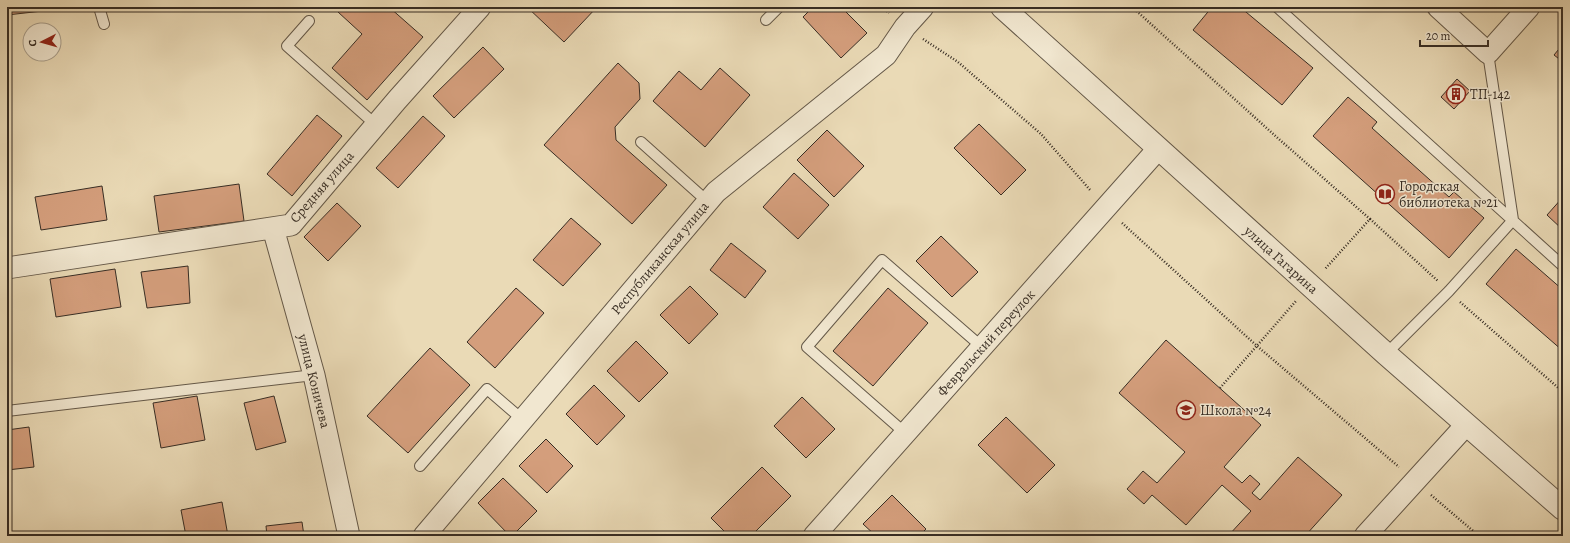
<svg xmlns="http://www.w3.org/2000/svg" width="1570" height="543" font-family="Alegreya,serif">
	<style>
		.building { fill: #d49e7c; stroke: #372d24 }
		.lines { fill: none; stroke-linecap: round; stroke-linejoin: round }
		.service-casing { stroke: #645848; stroke-width: 12 }
		.minor-casing { stroke: #645848; stroke-width: 23 }
		.tertiary-casing { stroke: #645848; stroke-width: 24 }
		.path { stroke: #372d24; stroke-width: 2.5; stroke-dasharray: 1 2; stroke-linecap: butt }
		.service { stroke: #f1e7d0; stroke-width: 10 }
		.minor { stroke: #f1e7d0; stroke-width: 21 }
		.tertiary { stroke: #f1e7d0; stroke-width: 22 }
		.labels { text-anchor: middle; dominant-baseline: central; stroke-width: 3; stroke-linejoin: round; paint-order: stroke }
		.poi-label { font-size: 14px; fill: #372d24; stroke: #f1e7d0; text-anchor: start }
		.street-label { font-size: 14px; fill: #372d24; stroke: #f1e7d0 }
	</style>
	<rect width="100%" height="100%" fill="#eadab6"/>
	<filter id="stains"><feTurbulence type="fractalNoise" baseFrequency=".005" numOctaves="4"/><feColorMatrix values="0 0 0 0 .2 0 0 0 0 .09 0 0 0 0 .02 0 0 0 .5 -.17"/></filter>
	<radialGradient id="worn" r=".72"><stop offset=".6" stop-color="#630" stop-opacity="0"/><stop offset="1" stop-color="#630" stop-opacity=".3"/></radialGradient>
	<!-- building -->
	<path class="building" d="M7,7H69V8L7,15Z
		M343,7H389L423,37L367,100L332,68L362,34L338,12Z
		M527,7H597L564,42Z
		M813,7H841L867,33L841,58L803,17Z
		M1212,7H1240L1313,68L1282,105L1193,30Z
		M1563,44V62L1554,55Z
		M483,47L504,69L454,118L433,96Z
		M618,63L639,83L640,99L615,127L616,140L667,185L632,224L544,145Z
		M720,68L750,95L705,147L653,101L679,71L701,90Z
		M1457,79L1470,91L1454,109L1441,97Z
		M1348,97L1377,122L1372,128L1449,197L1454,192L1484,218L1449,258L1313,136Z
		M317,115L342,136L292,196L267,174Z
		M423,116L445,136L398,188L376,168Z
		M979,124L1026,170L1001,195L954,148Z
		M827,130L864,166L834,197L797,160Z
		M794,173L829,205L798,239L763,207Z
		M239,184L244,221L159,232L154,196Z
		M102,186L107,220L41,230L35,197Z
		M1563,197V230L1547,215Z
		M337,203L361,226L328,261L304,237Z
		M571,218L601,244L563,286L533,260Z
		M941,236L978,272L952,297L916,261Z
		M731,243L766,271L745,298L710,270Z
		M1516,249L1563,290V351L1486,284Z
		M188,266L190,303L147,308L141,272Z
		M115,269L121,307L56,317L50,279Z
		M690,286L718,314L689,344L660,315Z
		M516,288L544,313L495,368L467,342Z
		M888,288L928,323L873,386L833,351Z
		M1166,340L1261,425L1224,467L1242,483L1250,475L1260,484L1252,493L1260,500L1298,457L1342,495L1305,536H1228L1251,511L1222,485L1186,525L1152,495L1144,504L1127,489L1143,471L1157,483L1185,452L1119,393Z
		M636,341L668,373L639,402L607,371Z
		M430,348L470,385L408,453L367,416Z
		M594,385L625,416L597,445L566,414Z
		M197,396L205,440L161,448L153,403Z
		M274,396L286,442L256,450L244,403Z
		M802,397L835,429L806,458L774,426Z
		M1006,417L1055,465L1027,493L978,445Z
		M29,427L34,467L7,470V430Z
		M546,439L573,466L547,493L519,466Z
		M762,467L791,496L751,536H729L711,518Z
		M503,478L537,511L512,536H510L478,503Z
		M892,495L926,529L919,536H876L863,524Z
		M222,502L228,536H186L181,510Z
		M302,522L304,536H267L266,526Z"/>
	<g class="lines">
		<defs>
			<path id="service" d="M99,7L104,24
				M1277,7L1563,266
				M766,20L779,7
				M309,21L287,46L376,125
				M1488,53L1513,220
				M641,142L708,202
				M1386,354L1449,291L1513,220
				M7,411L314,375
				M905,433L807,347L882,260L982,347
				M420,466L487,389L523,420"/>
			<path id="minor" d="M1438,7L1488,53L1529,7
				M273,228L314,375L349,536
				M7,268L291,225L397,100L480,7
				M424,536L716,192L886,55L905,27L923,7
				M814,536L1158,149
				M1365,536L1466,425"/>
			<path id="tertiary" d="M1002,7L1386,354L1563,509"/>
		</defs>
		<!-- service casing -->
		<use href="#service" class="service-casing"/>
		<!-- minor casing -->
		<use href="#minor" class="minor-casing"/>
		<!-- tertiary casing -->
		<use href="#tertiary" class="tertiary-casing"/>
		<!-- path -->
		<path class="path" d="M882,7L889,13
			M1132,7L1280,140L1370,219L1325,269
			M923,39L958,62L1041,134L1091,191
			M1370,219L1438,281
			M1122,223L1257,346L1399,467
			M1460,302L1563,392
			M1220,388L1296,301
			M1431,495L1479,536"/>
		<!-- service -->
		<use href="#service" class="service"/>
		<!-- minor -->
		<use href="#minor" class="minor"/>
		<!-- tertiary -->
		<use href="#tertiary" class="tertiary"/>
	</g>
	<!-- icons -->
	<defs>
		<symbol id="building-ring" viewBox="-11 -11 22 22"><circle r="9.5" fill="#f1e7d0" stroke="#8f2418" stroke-width="1.5"/><path d="M-4-6H4V6H1V3H-1V6H-4ZM-2.5-4.3h1.7v1.8h-1.7ZM.8-4.3h1.7v1.8H.8ZM-2.5-1h1.7V.8h-1.7ZM.8-1h1.7V.8H.8Z" fill="#8f2418"/></symbol>
		<symbol id="library-ring" viewBox="-11 -11 22 22"><circle r="9.5" fill="#f1e7d0" stroke="#8f2418" stroke-width="1.5"/><path d="M-6-4Q-3-5.5-.7-3.5V5Q-3 3-6 4ZM6-4Q3-5.5 .7-3.5V5Q3 3 6 4Z" fill="#8f2418"/></symbol>
		<symbol id="school-ring" viewBox="-11 -11 22 22"><circle r="9.5" fill="#f1e7d0" stroke="#8f2418" stroke-width="1.5"/><path d="M0-5L7-2L0 1L-7-2ZM-4 1L0 2.5L4 1V4Q0 6-4 4Z" fill="#8f2418"/></symbol>
	</defs>
	<g fill-rule="evenodd">
		<use href="#building-ring" x="1445" y="83" width="22" height="22"/>
		<use href="#library-ring" x="1374" y="183" width="22" height="22"/>
		<use href="#school-ring" x="1175" y="399" width="22" height="22"/>
	</g>
	<g class="labels">
		<!-- poi labels -->
		<g class="poi-label">
			<text x="1470" y="94">ТП-142</text>
			<text x="1399" y="186">Городская<tspan x="1399" dy="16">библиотека №21</tspan></text>
			<text x="1200" y="410">Школа №24</text>
		</g>
		<!-- street labels -->
		<g class="street-label">
			<text transform="translate(322 187) rotate(-49)">Средняя улица</text>
			<text transform="translate(660 258) rotate(-50)">Республиканская улица</text>
			<text transform="translate(1281 260) rotate(42)">улица Гагарина</text>
			<text transform="translate(986 343) rotate(-48)">Февральский переулок</text>
			<text transform="translate(314 381) rotate(76)">улица Коничева</text>
		</g>
	</g>
	<!-- margin -->
	<rect width="1570" height="543" fill="none" stroke="#eadab6" stroke-width="24"/>
	<rect x="8" y="8" width="1554" height="527" fill="none" stroke="#372d24" stroke-width="2"/>
	<rect x="12" y="12" width="1546" height="519" fill="none" stroke="#372d24"/>
	<!-- north arrow -->
	<g transform="translate(42 42) rotate(264)"><circle r="19" fill="#f1e7d0" stroke="#a79d8b"/>
	<path d="M0-3L7 15L0 10L-7 15Z" fill="#8f2418"/>
	<text y="-6" font-size="11" font-weight="bold" text-anchor="middle" fill="#372d24">С</text>
	</g>
	<!-- scale -->
	<path d="M1420 40v6h68v-6" fill="none" stroke="#372d24" stroke-width="2"/>
	<text x="1426" y="40" font-size="12" fill="#372d24" stroke="#f1e7d0" stroke-width="3" paint-order="stroke">20 m</text>
	<rect width="100%" height="100%" filter="url(#stains)"/>
	<rect width="100%" height="100%" fill="url(#worn)"/>
</svg>
